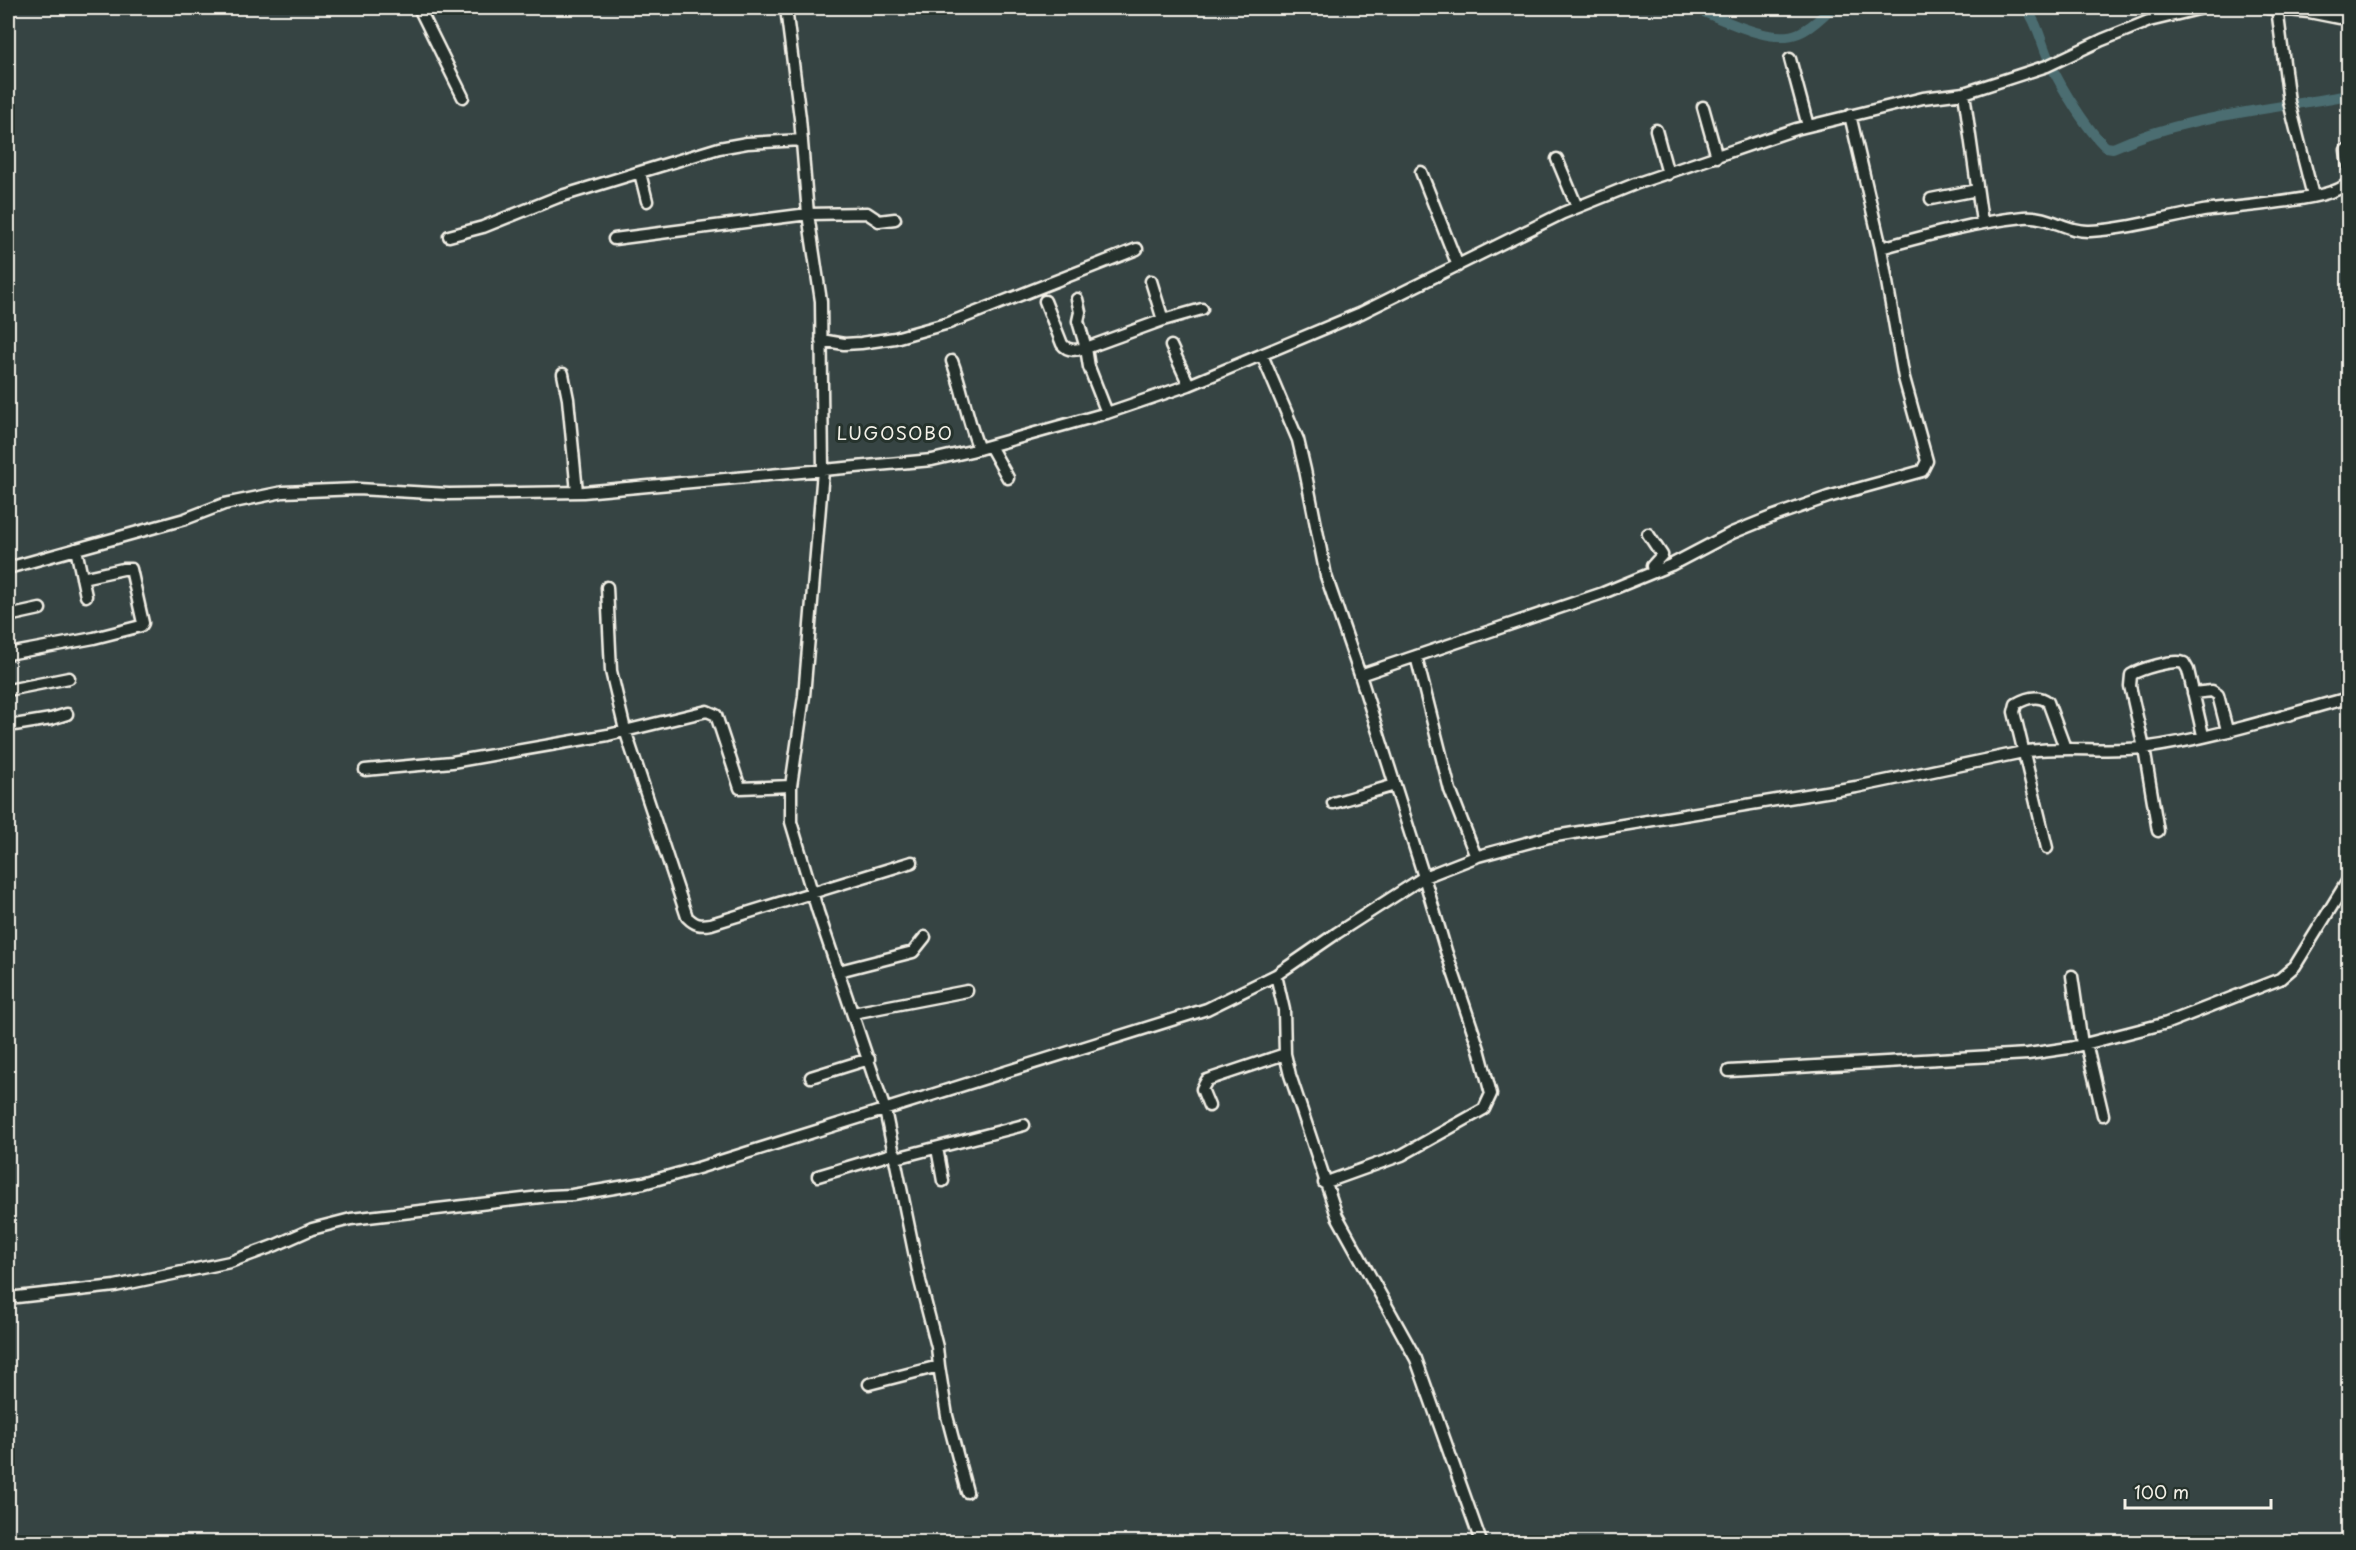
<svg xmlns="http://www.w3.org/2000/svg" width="2356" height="1550" font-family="'Playpen Sans',sans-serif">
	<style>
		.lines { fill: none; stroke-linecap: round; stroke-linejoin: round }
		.stream { stroke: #8fa2a1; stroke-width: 3 }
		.canal { stroke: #4b6d71; stroke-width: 10 }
		.street-casing { stroke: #f4f1e8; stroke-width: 15 }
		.street { stroke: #26332d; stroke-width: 10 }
		.labels { text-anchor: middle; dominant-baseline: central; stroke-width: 6; stroke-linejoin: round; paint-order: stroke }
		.quarter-label { font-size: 18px; letter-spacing: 1.5px; fill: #f4f1e8; stroke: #26332d }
	</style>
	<rect width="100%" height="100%" fill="#364443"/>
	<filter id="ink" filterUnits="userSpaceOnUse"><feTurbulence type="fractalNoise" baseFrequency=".0167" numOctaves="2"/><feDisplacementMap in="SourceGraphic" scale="12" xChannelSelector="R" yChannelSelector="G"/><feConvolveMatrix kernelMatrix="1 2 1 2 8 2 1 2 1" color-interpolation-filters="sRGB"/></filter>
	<g filter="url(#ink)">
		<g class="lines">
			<!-- stream -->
			<path class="stream" d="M2031,15L2047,8"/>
			<!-- canal -->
			<path class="canal" d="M1693,8C1721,17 1769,46 1799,33C1813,27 1821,17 1832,8
				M2026,8C2039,25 2042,47 2052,67C2062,89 2088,131 2106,147L2113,148C2187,115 2270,110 2348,95"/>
			<defs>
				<path id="street" d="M419,8L463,97
					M786,8L800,118L808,214L821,301L823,471L804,696L791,786V822L818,912L885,1110L920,1281L937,1347L939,1366L869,1384
					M2267,8L2309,12L2339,18L2348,13
					M2277,8L2289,102L2313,196
					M1790,59L1808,126
					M1964,93L1982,222
					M1703,107L1717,157
					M1656,130L1668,174
					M2346,150L2348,166
					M1557,159L1577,207
					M1421,172L1458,266
					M640,173L647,201
					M1931,199L1977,190
					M449,236L483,227L558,197L719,148L747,143L802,140
					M614,239L808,214L867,213L879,221L895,219
					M1881,248C1928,235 1976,222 2024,217C2050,215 2066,232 2090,231C2128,229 2166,218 2203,211C2228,207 2337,201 2348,182
					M1151,281L1163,320
					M1045,301L1062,344C1068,352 1077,350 1086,348L1078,321L1080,312L1077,299
					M821,340L844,344L861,343L895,338L949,323L1137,249
					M1171,346L1189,385
					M1262,355L1298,440L1305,470L1326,576L1360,675L1424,877L1337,933L1276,975L1284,1010L1285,1054L1290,1075L1337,1216L1416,1359L1481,1542
					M952,361C963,390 967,420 979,449
					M563,374L568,399L577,492
					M1107,413L1089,367L1086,348L1163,320L1202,309
					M990,446L1008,478
					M1648,534L1662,555L1652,566L1653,572
					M76,549L86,596
					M8,568L185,519L224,504L283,492L358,489L449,494L583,492L932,460L971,451L1107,413L1189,385L1361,313L1563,213L1635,184L1796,129L1923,98L1964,93L2047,66L2102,40L2149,21L2203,8
					M607,587L611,671L625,730L687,917C695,925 700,926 711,924L912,862
					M8,616L40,609
					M8,654L94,638L141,626L143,623L131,569H123L82,578
					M1416,656L1450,790L1476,857
					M1360,675L1603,593L1671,565L1732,533L1774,516L1828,497L1922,471L1927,461L1904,378L1881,248L1850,115
					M8,690L69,678
					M2193,693L2212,691L2218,695L2227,730
					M8,726L51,719L67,714
					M365,770L452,762L608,735L707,711L716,715L740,788L791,786
					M1333,803L1395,785
					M2158,831L2144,748L2130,686L2131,675C2140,669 2173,659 2184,663L2188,670L2203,735
					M2047,848L2014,712L2016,704C2026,698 2038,694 2048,702L2065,748
					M839,971L913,952L925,937
					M2072,976L2082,1044
					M853,1013L967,991
					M2086,1043L2103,1115
					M1729,1071L2028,1054L2069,1048L2167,1023L2280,979L2295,966L2348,880
					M811,1077L869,1059
					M1209,1106L1202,1089L1207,1080L1285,1054
					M937,1148L943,1181
					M896,1158L1024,1125
					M818,1176L895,1153
					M1324,1183L1402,1155L1484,1109L1491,1094L1479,1049L1446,951L1424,877L1478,856L1549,837L1856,787L2028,751C2066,746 2104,752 2143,748C2212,739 2281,716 2348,698
					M8,1298L115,1286L230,1262L276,1245L312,1229L351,1219L549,1196L572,1195L644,1183L698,1168L1207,1009L1276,975
					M939,1366L947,1416L967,1492"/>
			</defs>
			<!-- street casing -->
			<use href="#street" class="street-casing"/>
			<!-- street -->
			<use href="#street" class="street"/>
		</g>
	</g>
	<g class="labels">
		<!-- quarter labels -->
		<g class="quarter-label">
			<text x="895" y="432">LUGOSOBO</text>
		</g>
	</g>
	<!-- margin -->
	<rect width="2356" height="1550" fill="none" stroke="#26332d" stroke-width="30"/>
	<rect x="15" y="15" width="2326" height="1520" fill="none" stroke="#f4f1e8" stroke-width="2" filter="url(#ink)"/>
	<!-- scale -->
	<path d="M2125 1499v9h146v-9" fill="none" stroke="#f4f1e8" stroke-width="3"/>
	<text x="2134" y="1499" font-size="18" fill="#f4f1e8" stroke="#26332d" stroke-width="4.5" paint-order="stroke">100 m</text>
</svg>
